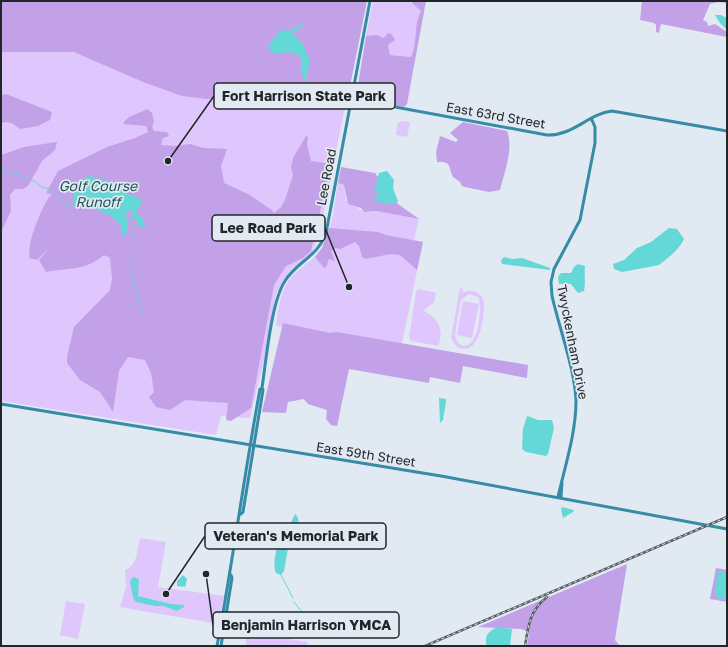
<svg xmlns="http://www.w3.org/2000/svg" width="728" height="647" font-family="'Golos Text',sans-serif">
	<style>
		.green { fill: #dfc6fc; fill-rule: evenodd }
		.forest { fill: #c3a1e8 }
		.water { fill: #64d8d6 }
		.lines { fill: none; stroke-linecap: round; stroke-linejoin: round }
		.stream { stroke: #64d8d6; stroke-width: 1 }
		.secondary { stroke: #368ba6; stroke-width: 3 }
		.rail-casing { stroke: #5a5f64; stroke-width: 2.5 }
		.rail { stroke: #e1e9f2; stroke-width: 1; stroke-dasharray: 3; stroke-linecap: butt }
		.labels { text-anchor: middle; dominant-baseline: central; stroke-width: 3.5; stroke-linejoin: round; paint-order: stroke }
		.street-label { font-size: 13px; fill: #232629; stroke: #e1e9f2 }
		.water-label { font-size: 14px; font-style: italic; fill: #225454; stroke: #e1e9f2 }
		.leader { fill: none; stroke: #232629; stroke-width: 1.5 }
		.callout-dot { fill: #232629; stroke: #e1e9f2; stroke-width: 1.5 }
		.callout { fill: #e1e9f2; stroke: #232629; stroke-width: 1.5 }
		.callout-label { font-size: 14px; text-anchor: middle; font-weight: bold; fill: #232629 }
	</style>
	<rect width="100%" height="100%" fill="#e1e9f2"/>
	<!-- green -->
	<path class="green" d="M1,1H366L319,237L311,254L291,269L276,294L269,340L250,418L221,416L216,435L1,401Z
		M373,1H413L421,11C413,25 418,42 411,57L390,55L388,45L391,42L376,35L366,36Z
		M402,121L410,122L407,137L396,135L398,123Z
		M338,183L344,185L346,201L364,212L376,211L419,219L414,240L423,242L401,348L276,326C279,304 281,283 300,269C308,262 317,257 322,248C333,230 334,203 338,183Z
		M460,288L463,289L462,293C472,288 481,292 484,302C484,317 480,360 456,346L451,338ZM469,294L478,297C484,306 477,361 457,342L455,334L461,300Z
		M419,289L436,293L434,302L423,311C438,316 445,331 438,346L411,341L409,338L416,291Z
		M463,301L479,304L472,338L457,335Z
		M141,538L166,542L158,587L224,596L218,624L120,607L126,587L125,570C140,564 135,549 141,538Z
		M66,601L85,604L78,639L60,635Z
		M246,633L308,642L307,646H246Z"/>
	<!-- forest -->
	<path class="forest" d="M1,1H367L347,101L269,92L238,98L207,99L182,96L143,82L74,52H1Z
		M413,1H426L407,104L404,107L356,97L366,36L376,35L384,38L388,33L392,35L395,40L388,45L390,55L411,57C418,42 413,25 421,11L412,3Z
		M642,1H727V3L718,2L710,4L703,20L707,22L708,26L715,24L727,32V37L661,24L659,33L656,32V25L654,23L640,20Z
		M6,94L52,112L50,120L38,126L20,129C14,124 9,121 1,123V95Z
		M147,109L152,113L154,122L152,127L154,131L167,132L169,136L163,138L161,145L176,146L190,144L204,148L227,149L221,166L224,183L248,194L272,210L274,213L281,207L285,200L293,175L291,167L293,158L306,136L308,137L307,145L311,161L331,164L311,251L303,258L286,266L274,285L251,408L231,421L226,420L228,403L185,400L170,410L156,407L149,397L154,392L151,373L145,360L128,357L119,371L113,412L100,392L80,380L67,363V357L74,327L110,290L112,279L110,258L104,255C83,272 70,267 46,272L39,260L49,248L37,260L29,258C30,253 29,250 30,245C31,236 45,198 52,194L46,193L58,171L107,147L135,138L148,132L146,126L123,124C127,115 139,114 147,109Z
		M463,122L507,131C514,148 504,174 500,190L489,192L465,187L462,186L460,182L453,177C448,166 452,161 437,162L436,152L440,136L456,142L458,140L450,133Z
		M57,142L55,150L42,161L28,186L23,189H15L10,195L11,211L1,232V155L24,147Z
		M341,167L375,173L398,204L419,219L376,211L364,212L361,208L348,204L344,185L338,183Z
		M329,228L378,232L386,235L423,242L417,270L400,255L391,254L365,259L362,257L359,246L355,242L340,249L335,248L331,251L335,261L329,259L326,267L324,268L315,257L322,248Z
		M283,323L330,333L337,332L528,365L527,378L463,366L460,383L430,377L429,383L349,369L337,426L331,425L326,419L327,410L308,404L304,399L288,402L286,413L262,412Z
		M627,564L616,633L615,640L620,646H527L529,632L521,629L478,627Z
		M716,568L727,570V602L710,599Z"/>
	<!-- water -->
	<path class="water" d="M715,15H721L727,18V30L720,23Z
		M303,23L302,27L292,32L302,43L310,61L306,78L307,87L301,71L302,59C293,50 287,52 274,54L267,47L280,31L284,29L286,32Z
		M387,171L394,180L393,188L398,201L396,203H384L374,200L375,197L380,193V188L377,193L374,192L379,173Z
		M89,176C102,182 105,174 113,189C120,191 136,196 141,200V204L136,213L142,218L145,225L143,227L138,226L137,219H132L134,217L132,212L128,210L126,214L128,228L126,234L122,236V226L110,215L103,213L93,206H75C69,191 75,182 89,176Z
		M669,228L677,229L684,239C679,250 669,257 659,265L622,272L614,269L613,264L624,260L637,248L651,242Z
		M504,257L512,259L522,258L550,268V270L502,264L501,260Z
		M578,264L585,266C584,275 586,283 584,291L578,293L571,284H559L558,277L561,273H571L574,267Z
		M439,398L446,399V402L443,420L440,423Z
		M527,416L538,420H552L554,428L548,454L546,456L526,452L522,449L523,429Z
		M562,507L574,510L573,512L563,518L561,509Z
		M295,514C302,520 297,531 289,534L287,531Z
		M283,538L287,539L289,543L284,571L281,575L276,573C272,566 276,543 283,538Z
		M719,571L727,573V600L715,597L717,574Z
		M183,575L187,579L185,587L177,586V581Z
		M133,577L139,579L138,596L171,604L184,605V607L177,611L163,606H155L136,602L133,598L130,581Z
		M498,627L512,629L510,646H487C483,636 490,630 498,627Z"/>
	<g class="lines">
		<!-- stream -->
		<path class="stream" d="M1,170L19,175L34,181L40,186L55,192L66,204L75,206
			M134,216L130,218L132,224L131,273L142,315
			M281,575L293,598
			M294,602L305,616"/>
		<!-- secondary -->
		<path class="secondary" d="M352,99L547,135C573,136 588,114 612,111L727,131
			M1,404L441,476L727,529
			M558,497C565,466 576,433 576,401C575,370 559,327 552,296L551,282L554,269L580,220L595,143V127L591,118
			M561,497L562,483
			M241,514L243,512L263,390L262,388
			M217,646C233,560 244,476 260,389L262,388C266,362 271,302 285,281C297,261 317,258 326,233L370,1
			M221,646L232,578L231,575"/>
		<defs>
			<path id="rail" d="M425,646L727,517
				M525,646C528,626 530,610 547,597"/>
		</defs>
		<!-- rail casing -->
		<use href="#rail" class="rail-casing"/>
		<!-- rail -->
		<use href="#rail" class="rail"/>
	</g>
	<g class="labels">
		<!-- street labels -->
		<g class="street-label">
			<text transform="translate(496 115) rotate(10)">East 63rd Street</text>
			<text transform="translate(326 177) rotate(-79)">Lee Road</text>
			<text transform="translate(573 342) rotate(79)">Twyckenham Drive</text>
			<text transform="translate(366 454) rotate(9)">East 59th Street</text>
		</g>
		<!-- water labels -->
		<g class="water-label">
			<text x="98" y="185">Golf Course<tspan x="98" dy="16">Runoff</tspan></text>
		</g>
	</g>
	<!-- callouts -->
	<path class="leader" d="M168 161L214 96M349 287L325 228M166 594L205 536M206 574L213 625"/>
	<g class="callout-dot">
		<circle cx="168" cy="161" r="4"/>
		<circle cx="349" cy="287" r="4"/>
		<circle cx="166" cy="594" r="4"/>
		<circle cx="206" cy="574" r="4"/>
	</g>
	<g class="callout">
		<rect x="214" y="83" width="181" height="26" rx="4"/>
		<rect x="212" y="215" width="113" height="26" rx="4"/>
		<rect x="205" y="523" width="181" height="26" rx="4"/>
		<rect x="213" y="612" width="186" height="26" rx="4"/>
	</g>
	<g class="callout-label">
		<text x="304" y="101">Fort Harrison State Park</text>
		<text x="268" y="233">Lee Road Park</text>
		<text x="296" y="541">Veteran's Memorial Park</text>
		<text x="306" y="630">Benjamin Harrison YMCA</text>
	</g>
	<!-- border -->
	<rect width="728" height="647" fill="none" stroke="#232629" stroke-width="4"/>
</svg>
